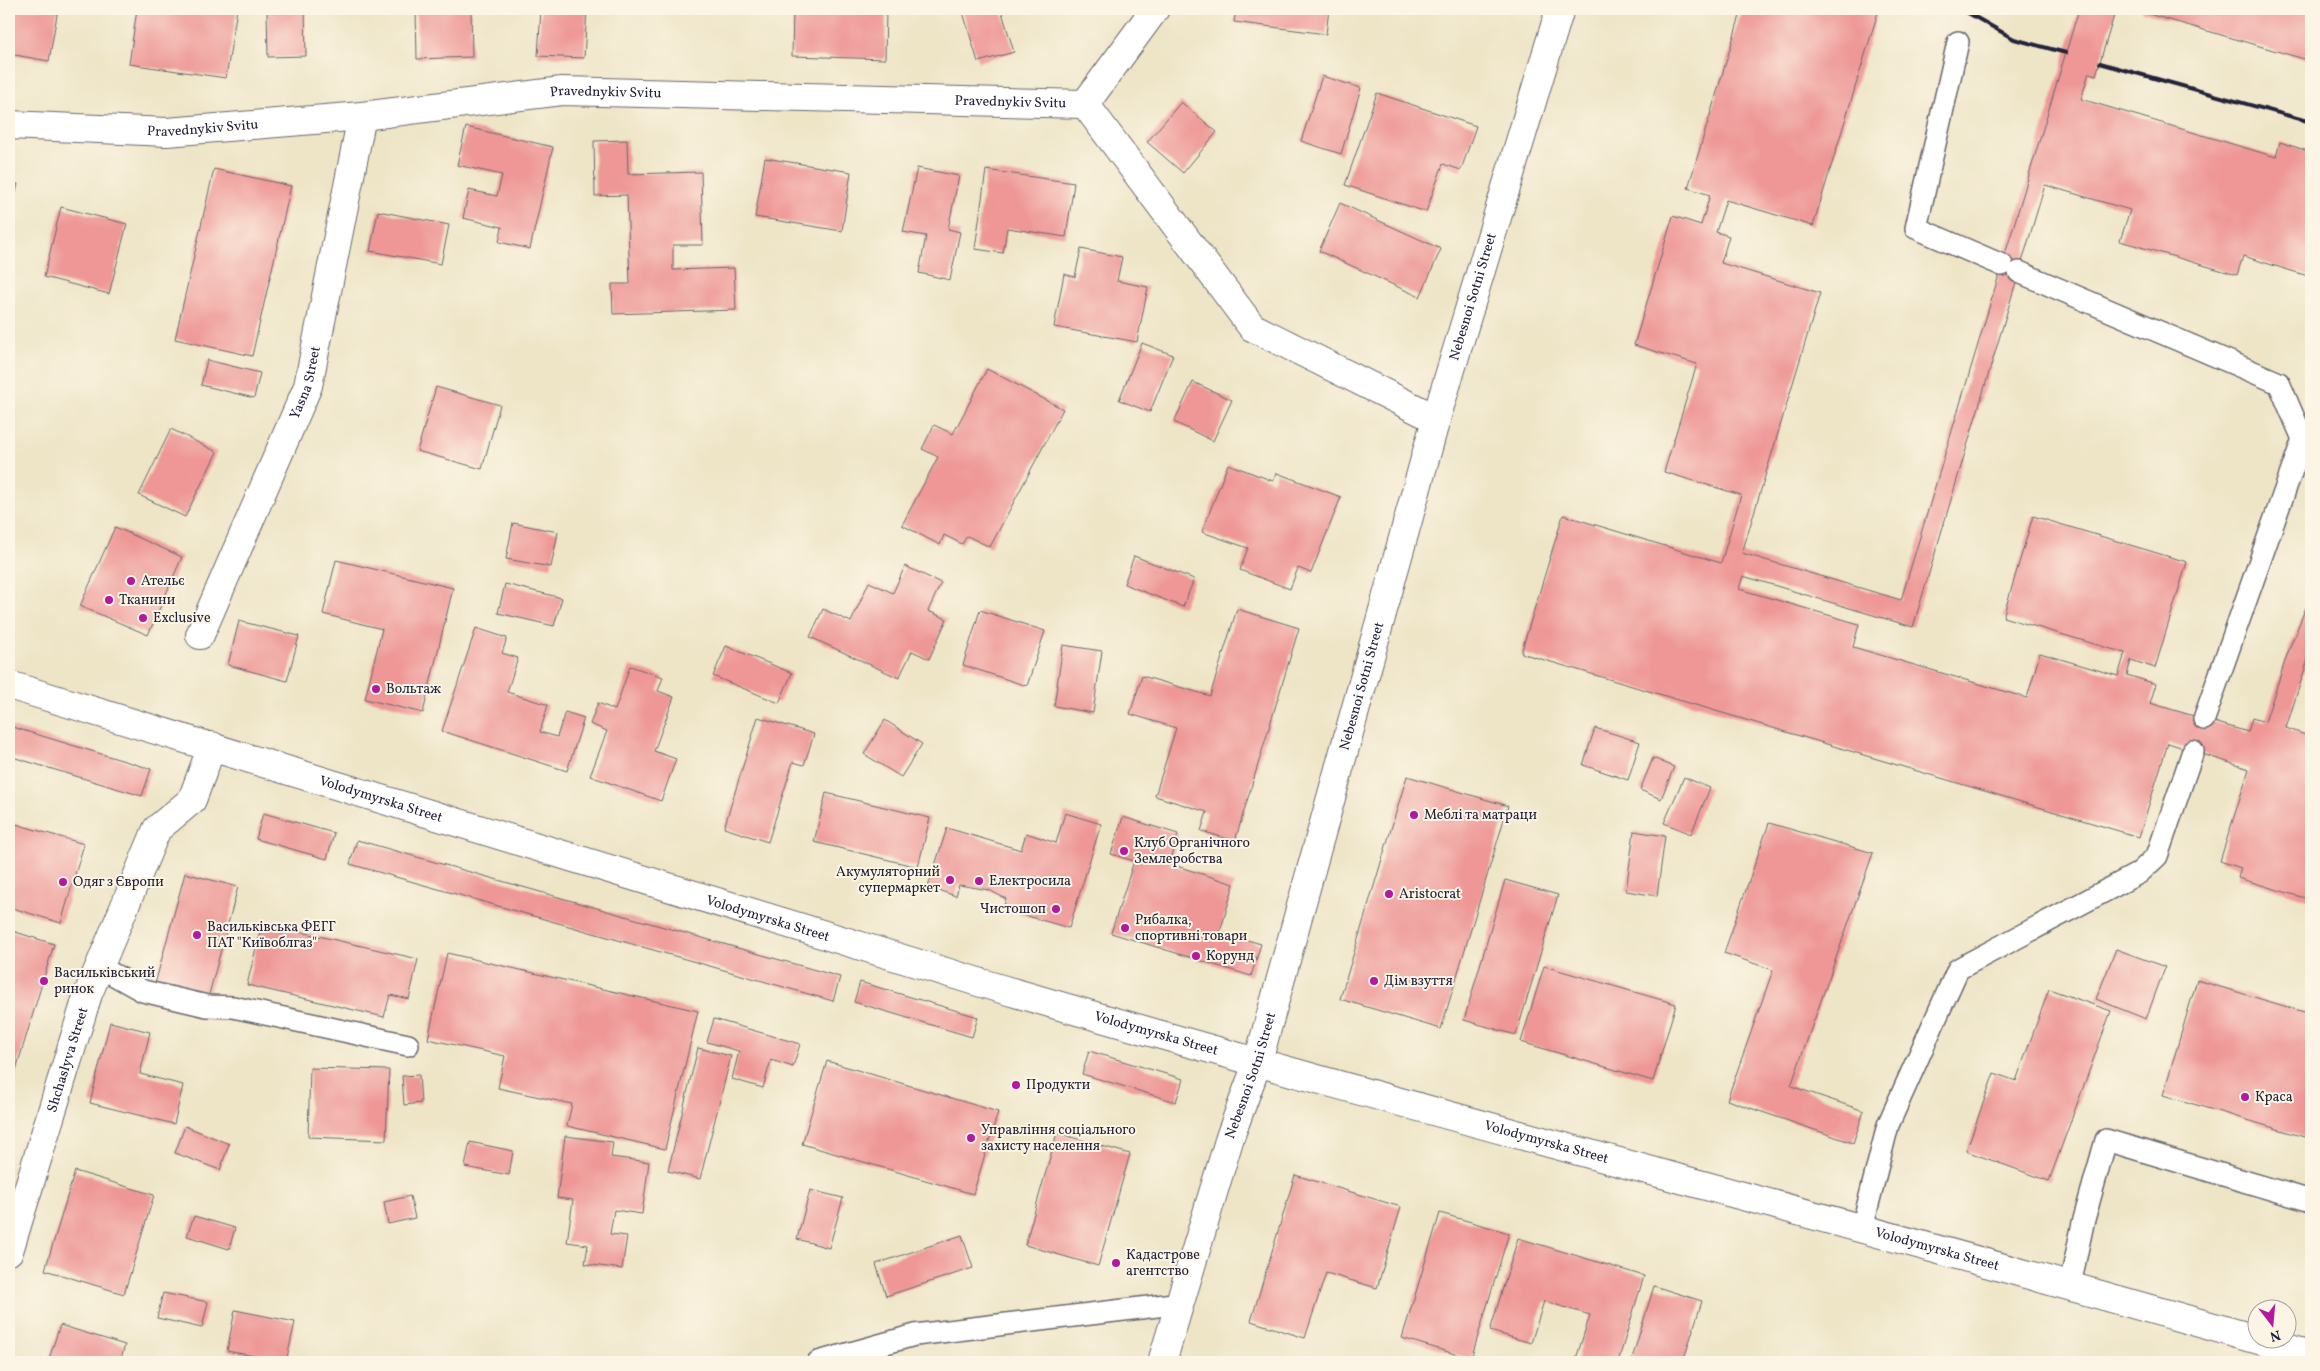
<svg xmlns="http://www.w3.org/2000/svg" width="2320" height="1371" font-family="Vollkorn,serif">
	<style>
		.building { fill: #ee9796 }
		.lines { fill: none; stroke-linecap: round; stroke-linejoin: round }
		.lane-casing { stroke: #69666c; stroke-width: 24 }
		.street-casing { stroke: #69666c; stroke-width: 30 }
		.primary-casing { stroke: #69666c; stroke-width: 30 }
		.lane { stroke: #fff; stroke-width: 21 }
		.street { stroke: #fff; stroke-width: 28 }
		.primary { stroke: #fff; stroke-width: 28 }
		.rail { stroke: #22223b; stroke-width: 4 }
		.poi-dot { fill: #b5179e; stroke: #fcf5e5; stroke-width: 2 }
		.labels { text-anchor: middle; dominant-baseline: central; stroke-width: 4; stroke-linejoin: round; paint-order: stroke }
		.street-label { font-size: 14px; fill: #22223b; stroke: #fcf5e5 }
		.poi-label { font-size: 14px; fill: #22223b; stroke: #fcf5e5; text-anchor: start }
	</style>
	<rect width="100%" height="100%" fill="#fcf5e5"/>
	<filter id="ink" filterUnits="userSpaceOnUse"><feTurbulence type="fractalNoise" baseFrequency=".02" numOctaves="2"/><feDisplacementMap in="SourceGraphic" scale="10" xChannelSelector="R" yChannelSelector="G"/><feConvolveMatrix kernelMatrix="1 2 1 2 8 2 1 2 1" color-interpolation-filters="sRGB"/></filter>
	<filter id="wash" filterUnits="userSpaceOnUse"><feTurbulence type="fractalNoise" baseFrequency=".0096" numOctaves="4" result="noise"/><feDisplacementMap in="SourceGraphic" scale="20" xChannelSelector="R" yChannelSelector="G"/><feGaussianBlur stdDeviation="1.12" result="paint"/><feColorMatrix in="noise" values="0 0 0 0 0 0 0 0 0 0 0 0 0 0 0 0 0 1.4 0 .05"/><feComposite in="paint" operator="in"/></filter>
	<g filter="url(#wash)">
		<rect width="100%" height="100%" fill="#eee5c7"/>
		<g id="blocks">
			<!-- building -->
			<path class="building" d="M9,9H58L49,61L9,54Z
				M137,9H237L226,78L129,64Z
				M267,9H305L306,56L268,57Z
				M416,9H471L472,57L417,59Z
				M541,9H587L584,58L538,56Z
				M793,9H886L885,59L792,56Z
				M962,9H1001L1014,52L978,62Z
				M1236,9H1329L1326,34L1234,22Z
				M1742,9H1879L1813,226L1726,200L1716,232L1729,236L1721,263L1820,293L1742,553L1901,600L2079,9H2116L2096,75L2089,73L2081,99L2276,157L2280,142L2311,152V277L2243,256L2237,275L2120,241L2130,210L2045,185L1913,627L1743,576L1739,589L1859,624L1853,647L2027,698L2040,653L2118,676L2125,653L2003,617L2033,516L2187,562L2155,668L2131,660L2127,675L2156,684L2150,703L2248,732L2252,718L2265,722L2289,649L2311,595V650L2286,728L2311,737V900L2238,878L2241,868L2220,861L2249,769L2168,743L2139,837L1521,653L1563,515L1721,563L1741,495L1664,472L1697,364L1634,345L1673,216L1701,225L1710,195L1688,188Z
				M2142,9H2311V61L2142,12Z
				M1322,76L1361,88L1341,154L1301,141Z
				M1377,93L1476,126L1461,170L1443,164L1426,212L1345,185Z
				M1181,102L1217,132L1183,173L1147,142Z
				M466,127L553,147L530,249L499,242L502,227L463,218L469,190L497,196L502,175L457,165Z
				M627,140L628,174L701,172L703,245H673V270L734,268L736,310L613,314L612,284H630L627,195L595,196L594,141Z
				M765,158L851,172L842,231L755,217Z
				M917,168L959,176L948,229L960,232L950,280L919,273L926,236L903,232Z
				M214,169L291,186L252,356L175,339Z
				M986,170L1074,183L1066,237L1007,228L1003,253L975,249Z
				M9,182L18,184L9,220Z
				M1340,203L1441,249L1420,297L1319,251Z
				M61,207L127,224L109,294L44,277Z
				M378,211L449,225L441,264L370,251Z
				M1081,249L1122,257L1117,281L1148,287L1137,342L1054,327L1064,274L1075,277Z
				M1142,343L1173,355L1150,412L1119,400Z
				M207,360L260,373L254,398L201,385Z
				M987,369L1063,409L990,547L967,536L962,544L944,535L940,545L902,525L938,457L922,449L934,425L953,434Z
				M1193,382L1232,400L1213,441L1174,422Z
				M436,387L500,405L482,469L417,451Z
				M171,429L217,452L185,517L139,495Z
				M1228,464L1273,481L1277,473L1341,497L1311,573L1298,568L1290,589L1240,570L1248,548L1202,532Z
				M513,523L558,532L551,567L506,559Z
				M115,527L182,557L148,635L80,606Z
				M1134,556L1194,579L1183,607L1124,584Z
				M336,560L453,588L423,713L365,699L382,629L323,614Z
				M905,566L941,583L928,611L947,619L929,659L912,651L899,678L810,637L823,609L851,622L869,582L893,593Z
				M505,584L562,598L554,626L498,613Z
				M1237,609L1299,628L1235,841L1201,831L1207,812L1155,796L1176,728L1130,714L1142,676L1210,696Z
				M980,610L1045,631L1027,686L963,665Z
				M239,621L299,636L287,681L228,665Z
				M476,628L507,638L502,653L518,658L507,692L548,705L540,732L557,737L565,712L584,718L567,771L442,731Z
				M1063,645L1102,651L1093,713L1054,706Z
				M726,646L792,673L779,703L713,676Z
				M630,666L663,677L658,691L674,697L654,751L676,759L661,801L590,776L607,731L590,724L598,703L615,710Z
				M758,717L814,734L804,765L793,762L768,842L724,828Z
				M885,720L922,744L901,777L864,754Z
				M9,726L151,769L142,796L9,756Z
				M1595,728L1640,742L1628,780L1583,765Z
				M1653,758L1674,767L1661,799L1640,790Z
				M1407,776L1508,806L1441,1029L1340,999Z
				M1684,777L1710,788L1691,834L1664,823Z
				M826,793L930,818L918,867L814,842Z
				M263,813L334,833L327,859L256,839Z
				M1065,813L1101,824L1069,928L1003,909L1006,899L989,890L959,885L956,896L928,887L947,828L1021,850L1026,833L1056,843Z
				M1123,817L1178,834L1170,864L1234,884L1220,932L1261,944L1251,976L1111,933L1134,861L1111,854Z
				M9,822L84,844L61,923L9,907Z
				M1769,823L1873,853L1791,1086L1864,1111L1853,1143L1727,1100L1773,970L1724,953Z
				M1634,831L1665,836L1657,896L1626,891Z
				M357,840L840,977L833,1001L350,864Z
				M185,873L238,887L208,998L155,984Z
				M1505,880L1558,895L1516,1035L1464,1020Z
				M262,923L418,959L409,999L390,995L384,1017L247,985Z
				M9,930L54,944L9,1093Z
				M2116,949L2165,967L2146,1019L2096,999Z
				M447,953L698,1011L665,1149L567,1126L572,1104L498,1088L505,1056L428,1039Z
				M1544,966L1676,1004L1653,1081L1521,1042Z
				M2197,980L2311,1014V1139L2163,1095Z
				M860,982L978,1017L972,1037L854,1002Z
				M2049,989L2111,1011L2049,1181L1966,1151L1994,1073L2016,1081Z
				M714,1019L800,1044L793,1067L771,1060L763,1088L732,1079L739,1051L707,1042Z
				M110,1022L150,1032L140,1074L183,1085L174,1124L90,1103Z
				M698,1048L731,1056L700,1179L668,1171Z
				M1089,1051L1183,1079L1176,1102L1082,1074Z
				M827,1061L998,1112L973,1194L802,1144Z
				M310,1068L389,1070L386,1140L308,1137Z
				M419,1075L421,1103L404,1105L402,1076Z
				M185,1126L229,1144L220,1170L175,1153Z
				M1057,1133L1130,1154L1098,1266L1025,1245Z
				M565,1136L613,1142L611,1157L649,1162L642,1214L614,1210L610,1234L627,1236L622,1269L585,1264L588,1245L567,1242L573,1200L557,1198Z
				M470,1142L513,1151L509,1175L465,1167Z
				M75,1171L154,1195L124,1294L45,1270Z
				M1295,1175L1401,1207L1377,1288L1326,1273L1305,1338L1251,1321Z
				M810,1190L843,1198L829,1248L797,1239Z
				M410,1196L415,1218L388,1224L384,1202Z
				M1440,1213L1509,1233L1471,1359L1402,1338Z
				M194,1216L235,1228L229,1249L187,1236Z
				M962,1235L973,1268L886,1296L876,1264Z
				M1518,1238L1644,1276L1618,1362H1575L1590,1315L1544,1301L1531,1343L1490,1331Z
				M1654,1286L1702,1301L1683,1362H1631Z
				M163,1293L208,1302L202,1328L157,1318Z
				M235,1310L295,1322L286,1362L227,1351Z
				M60,1325L125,1345L120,1362H48Z"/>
		</g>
	</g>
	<g filter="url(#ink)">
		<use href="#blocks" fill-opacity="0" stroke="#69666c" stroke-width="1"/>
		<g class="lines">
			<defs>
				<path id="lane" d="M1958,42L1916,228L2002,265
					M2019,272L2279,383L2303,439L2204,719
					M100,967L143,991L207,1006L233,1007L408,1045
					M1862,1228L1888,1125L1958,969L2139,873L2157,856L2193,751
					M2070,1285L2083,1223L2106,1140L2311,1201
					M818,1362L915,1335L1182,1303"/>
				<g id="street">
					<path d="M1085,104L1252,327L1436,419"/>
					<path id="s1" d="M9,125L167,132L362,116L562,91L1085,104L1155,9"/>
					<path id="s2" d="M200,635L308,386L362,116"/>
					<path id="s3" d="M9,1251L88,994L157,829L192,800L212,746"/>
					<path id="s4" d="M1162,1362L1230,1137L1258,1061L1436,419L1560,9"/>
				</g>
				<g id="primary">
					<path id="s5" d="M9,685C336,784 661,888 988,985C1427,1114 1872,1227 2311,1355"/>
				</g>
			</defs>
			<!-- lane casing -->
			<use href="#lane" class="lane-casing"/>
			<!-- street casing -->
			<use href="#street" class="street-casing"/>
			<!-- primary casing -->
			<use href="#primary" class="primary-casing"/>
			<!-- lane -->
			<use href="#lane" class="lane"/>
			<!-- street -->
			<use href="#street" class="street"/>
			<!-- primary -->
			<use href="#primary" class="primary"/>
			<!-- rail -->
			<path class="rail" d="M1961,9L2014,39L2066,53
				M2100,63L2311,122"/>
		</g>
	</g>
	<!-- markers -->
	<g class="poi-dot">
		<circle cx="131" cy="581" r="5"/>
		<circle cx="109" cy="600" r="5"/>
		<circle cx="143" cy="618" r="5"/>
		<circle cx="376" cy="689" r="5"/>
		<circle cx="1414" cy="815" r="5"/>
		<circle cx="1124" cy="851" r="5"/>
		<circle cx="950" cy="880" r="5"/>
		<circle cx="979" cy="881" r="5"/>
		<circle cx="63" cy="882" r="5"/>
		<circle cx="1389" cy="894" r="5"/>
		<circle cx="1056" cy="909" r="5"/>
		<circle cx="1125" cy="928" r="5"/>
		<circle cx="197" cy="935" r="5"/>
		<circle cx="1196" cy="956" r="5"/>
		<circle cx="44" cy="981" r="5"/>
		<circle cx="1374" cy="981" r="5"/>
		<circle cx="1016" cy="1085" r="5"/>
		<circle cx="2245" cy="1097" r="5"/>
		<circle cx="971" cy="1138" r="5"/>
		<circle cx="1116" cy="1263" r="5"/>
	</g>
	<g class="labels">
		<!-- street labels -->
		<g class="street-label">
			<text stroke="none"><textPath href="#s1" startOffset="599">Pravednykiv Svitu</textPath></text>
			<text stroke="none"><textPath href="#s1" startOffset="1004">Pravednykiv Svitu</textPath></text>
			<text stroke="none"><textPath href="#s1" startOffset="194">Pravednykiv Svitu</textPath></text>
			<text stroke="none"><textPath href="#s4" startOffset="1110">Nebesnoi Sotni Street</textPath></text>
			<text stroke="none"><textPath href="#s2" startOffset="274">Yasna Street</textPath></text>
			<text stroke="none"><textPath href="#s4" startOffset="705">Nebesnoi Sotni Street</textPath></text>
			<text stroke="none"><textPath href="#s5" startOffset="389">Volodymyrska Street</textPath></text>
			<text stroke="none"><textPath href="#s5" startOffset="794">Volodymyrska Street</textPath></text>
			<text stroke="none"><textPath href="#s5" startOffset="1199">Volodymyrska Street</textPath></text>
			<text stroke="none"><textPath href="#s3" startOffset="200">Shchaslyva Street</textPath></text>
			<text stroke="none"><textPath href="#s4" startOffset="300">Nebesnoi Sotni Street</textPath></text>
			<text stroke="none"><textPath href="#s5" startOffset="1604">Volodymyrska Street</textPath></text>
			<text stroke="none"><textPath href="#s5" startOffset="2009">Volodymyrska Street</textPath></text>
		</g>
		<!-- poi labels -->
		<g class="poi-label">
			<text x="141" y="581">Ательє</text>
			<text x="119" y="600">Тканини</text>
			<text x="153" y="618">Exclusive</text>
			<text x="386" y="689">Вольтаж</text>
			<text x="1424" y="815">Меблі та матраци</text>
			<text x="1134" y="843">Клуб Органічного<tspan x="1134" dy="16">Землеробства</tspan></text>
			<text x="940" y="872" text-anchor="end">Акумуляторний<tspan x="940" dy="16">супермаркет</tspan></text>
			<text x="989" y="881">Електросила</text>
			<text x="73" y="882">Одяг з Європи</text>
			<text x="1399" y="894">Aristocrat</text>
			<text x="1046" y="909" text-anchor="end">Чистошоп</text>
			<text x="1135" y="920">Рибалка,<tspan x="1135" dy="16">спортивні товари</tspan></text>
			<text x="207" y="927">Васильківська ФЕГГ<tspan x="207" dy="16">ПАТ "Київоблгаз"</tspan></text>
			<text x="1206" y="956">Корунд</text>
			<text x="54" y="973">Васильківський<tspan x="54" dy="16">ринок</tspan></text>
			<text x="1384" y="981">Дім взуття</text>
			<text x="1026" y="1085">Продукти</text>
			<text x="2255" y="1097">Краса</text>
			<text x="981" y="1130">Управління соціального<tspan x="981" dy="16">захисту населення</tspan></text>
			<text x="1126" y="1255">Кадастрове<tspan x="1126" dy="16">агентство</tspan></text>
		</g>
	</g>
	<!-- margin -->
	<rect width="2320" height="1371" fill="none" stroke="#fcf5e5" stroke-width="30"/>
	<!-- north arrow -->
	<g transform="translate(2272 1324) rotate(164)"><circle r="24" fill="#fcf5e5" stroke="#a5a1a1"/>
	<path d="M0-4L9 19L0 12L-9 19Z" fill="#b5179e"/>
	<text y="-8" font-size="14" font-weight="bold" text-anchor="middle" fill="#22223b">N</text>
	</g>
</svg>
